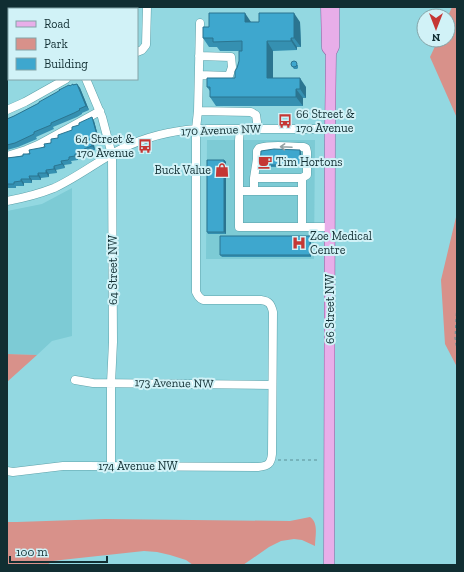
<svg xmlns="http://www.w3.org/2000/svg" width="464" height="572" font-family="'Zilla Slab',serif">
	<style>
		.built { fill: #7dcbd5 }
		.green { fill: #d8918a }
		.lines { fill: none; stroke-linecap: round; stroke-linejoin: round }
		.minor-casing { stroke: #5ea2aa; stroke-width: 9 }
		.major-casing { stroke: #925e9f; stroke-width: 11 }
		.path { stroke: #5b8f96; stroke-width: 1; stroke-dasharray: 3 3; stroke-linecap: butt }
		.minor { stroke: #fff; stroke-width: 8 }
		.major { stroke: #e8aee9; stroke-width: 10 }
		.wall { fill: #3590b1 }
		.shaded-wall { fill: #2b7590 }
		.building { fill: #3ea7ce; stroke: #2b7590 }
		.oneway { stroke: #94a1a3 }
		.labels { text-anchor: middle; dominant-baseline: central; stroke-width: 4; stroke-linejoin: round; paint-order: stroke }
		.poi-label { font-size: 12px; fill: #112e32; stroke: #d1f2f7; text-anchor: start }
		.street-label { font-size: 12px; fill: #112e32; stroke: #d1f2f7 }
	</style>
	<rect width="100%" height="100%" fill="#93d8e1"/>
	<!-- built -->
	<path class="built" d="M207,140H315L314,259H206Z
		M72,188V336L52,341L37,355L7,354V211L42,204Z"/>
	<!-- green -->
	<path class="green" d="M452,7H457V118L430,57L438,40H448V16Z
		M457,213V367L445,344L441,280Z
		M7,354L37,355L7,382Z
		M310,517C319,523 315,536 315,546L302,540L294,539L281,541L269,547L243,565H193L186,560L170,555L157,552L144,551L61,560L53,561L47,565H7V522H17L105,519L290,521Z"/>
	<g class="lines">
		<defs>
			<path id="minor" d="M64,7L65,9
				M137,52L142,50L146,45L147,7
				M199,75L229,76L232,67L231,57L199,56
				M86,79L102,117L112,155L113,342L111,383V466
				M7,110L25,102L66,79
				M198,111L200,23
				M240,129L239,140V227H330
				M7,156L26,150L38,145L100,111
				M254,178L257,159V151L259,148C273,144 289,147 304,147L306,148L307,152V175L302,178
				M239,191H254V178H302V227
				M254,191H302
				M7,201C23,198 39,194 54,188C78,177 99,160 123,148C146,137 170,131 196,129H330
				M75,380L93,383L272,385
				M7,471L13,472L63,466H86L258,467C268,466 271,464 272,454L273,312C271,304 269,301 261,300H203C199,298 198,296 196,292V129L198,111L251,112L256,115L258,129"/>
			<path id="major" d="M326,7L327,48L331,53
				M329,565L330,129L331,53L334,47V7"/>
		</defs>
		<!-- minor casing -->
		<use href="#minor" class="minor-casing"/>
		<!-- major casing -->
		<use href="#major" class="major-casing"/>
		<!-- path -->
		<path class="path" d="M457,301L455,338L457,351
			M278,460H320"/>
		<!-- minor -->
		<use href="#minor" class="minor"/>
		<!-- major -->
		<use href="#major" class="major"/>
	</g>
	<!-- wall -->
	<path class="wall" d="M251,22H300L301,47H297V50L273,51V78L306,87V98H303V106H216L210,97V91L207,87L235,78L242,51H220L217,47H209L203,38L209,27Z
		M291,65H298V68L297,69H294Z
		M77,84L80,88L89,110L82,113V114L77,117L53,127L54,129L36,137L37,139L18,147L7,150V119L14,116L39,103L70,86L73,85Z
		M94,121L100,143L94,145L95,150L87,153L88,154L86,155V156L80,157V158L78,159V160L71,161L72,163L71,164L64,165L65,168L56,170L57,173L49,174V177L41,178V180H32V183H24V186H16V188H7V158L23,156L45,147L58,138L72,130Z
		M301,152L302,167H261L260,165Z
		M224,160L226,162V234H208L207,232Z
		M311,239V257H222L220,255Z"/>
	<!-- shaded-wall -->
	<path class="shaded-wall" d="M245,13L251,22H245Z
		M294,13L300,22L301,47L294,38Z
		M291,38L297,47V50L291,41Z
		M267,41L273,51V87L267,78Z
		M300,78L306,87V98L300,89Z
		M77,84L80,88L89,110L86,106Z
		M296,89L303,98V106L296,97Z
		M92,117L94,121L100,143L98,139Z
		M91,141L94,145L95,150L92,146Z
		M300,150L301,152L302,167L300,165Z
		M224,160L226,162V234L224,232Z
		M61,161L64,165L65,168L62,164Z
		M54,166L56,170L57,173L54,169Z
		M46,170L49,174V177L46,173Z
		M38,173L41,178V180L38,176Z
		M29,176L32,180V183L30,179Z
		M21,179L24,183V186L21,181Z
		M310,236L311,239V257L310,255Z"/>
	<!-- building -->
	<path class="building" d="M209,13H245V22H259V13H294V38H291V41H267V78H300V89H296V97H210V87H207V78H235V71L237,68L239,61V51H242V41L213,42V38H203V27H209Z
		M291 64a3 3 0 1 1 6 0a3 3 0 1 1-6 0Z
		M73,84V85L77,84L86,106L79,109L80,110L74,113L51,123V125L34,132V134L15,143L7,145V119L14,116L39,103V102L57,92L60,90H59L69,85L70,86Z
		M92,117L98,139L91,141L92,146L84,149L85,150L83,151V152L77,153V154H75V156L69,157V159L68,160L61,161L62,164L54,166V169L46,170V173H38V176H29L30,179H21V181L14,182V184H7V158L23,156V154H30L29,150L45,147L44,144L51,143V139L58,138V135L72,130V127L79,125V123Z
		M274,149L300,150V165H260L261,151Z
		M207,160H224V232H207Z
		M220,236H310V255H220Z"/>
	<!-- one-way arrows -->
	<defs><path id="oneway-shaft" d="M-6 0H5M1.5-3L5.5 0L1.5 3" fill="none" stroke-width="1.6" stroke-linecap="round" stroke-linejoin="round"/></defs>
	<use class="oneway" href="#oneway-shaft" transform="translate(286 147) rotate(-177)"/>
	<!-- icons -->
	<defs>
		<symbol id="bus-bare" viewBox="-9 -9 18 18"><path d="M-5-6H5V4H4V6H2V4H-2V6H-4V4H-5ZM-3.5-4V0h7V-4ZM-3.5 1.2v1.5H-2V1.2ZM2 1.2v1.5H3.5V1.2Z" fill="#c53734" stroke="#d1f2f7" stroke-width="2.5" paint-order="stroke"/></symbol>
		<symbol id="cafe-bare" viewBox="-9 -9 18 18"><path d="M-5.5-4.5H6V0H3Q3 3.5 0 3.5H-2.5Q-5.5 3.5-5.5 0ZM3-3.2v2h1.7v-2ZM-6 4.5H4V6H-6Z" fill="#c53734" stroke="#d1f2f7" stroke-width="2.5" paint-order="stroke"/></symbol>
		<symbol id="shop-bare" viewBox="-9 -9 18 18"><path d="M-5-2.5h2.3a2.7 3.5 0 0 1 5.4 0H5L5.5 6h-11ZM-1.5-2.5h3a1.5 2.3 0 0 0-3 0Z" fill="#c53734" stroke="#d1f2f7" stroke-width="2.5" paint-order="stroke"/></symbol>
		<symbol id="hospital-bare" viewBox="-9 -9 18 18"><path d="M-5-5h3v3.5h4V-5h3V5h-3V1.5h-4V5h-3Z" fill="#c53734" stroke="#d1f2f7" stroke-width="2.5" paint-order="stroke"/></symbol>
	</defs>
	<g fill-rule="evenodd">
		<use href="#bus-bare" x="275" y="111" width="20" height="20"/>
		<use href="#bus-bare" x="135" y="136" width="20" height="20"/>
		<use href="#cafe-bare" x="255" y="152" width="20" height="20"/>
		<use href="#shop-bare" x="212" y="160" width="20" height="20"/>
		<use href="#hospital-bare" x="289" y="233" width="20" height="20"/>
	</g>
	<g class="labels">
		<!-- poi labels -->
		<g class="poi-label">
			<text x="296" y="114">66 Street &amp;<tspan x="296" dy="14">170 Avenue</tspan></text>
			<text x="134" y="139" text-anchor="end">64 Street &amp;<tspan x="134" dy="14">170 Avenue</tspan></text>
			<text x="276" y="162">Tim Hortons</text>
			<text x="211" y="170" text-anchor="end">Buck Value</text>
			<text x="310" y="236">Zoe Medical<tspan x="310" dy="14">Centre</tspan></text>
		</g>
		<!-- street labels -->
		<g class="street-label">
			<text transform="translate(221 130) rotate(-2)">170 Avenue NW</text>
			<text transform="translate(113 270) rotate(-90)">64 Street NW</text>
			<text transform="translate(330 309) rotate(-90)">66 Street NW</text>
			<text transform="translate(174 383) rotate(1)">173 Avenue NW</text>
			<text x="138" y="466">174 Avenue NW</text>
		</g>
	</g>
	<!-- border -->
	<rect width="464" height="572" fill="none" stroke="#112e32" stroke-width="16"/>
	<!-- legend -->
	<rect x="8" y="8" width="130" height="72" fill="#d1f2f7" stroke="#84a4a8"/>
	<rect x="16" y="21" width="20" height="6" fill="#e8aee9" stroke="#84a4a8"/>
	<text x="44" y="28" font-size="12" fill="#112e32">Road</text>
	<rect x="16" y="38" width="20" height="12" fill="#d8918a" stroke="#84a4a8"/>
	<text x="44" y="48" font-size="12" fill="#112e32">Park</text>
	<rect x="16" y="58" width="20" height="12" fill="#3ea7ce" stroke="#84a4a8"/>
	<text x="44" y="68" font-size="12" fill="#112e32">Building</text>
	<!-- north arrow -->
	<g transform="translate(436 28) rotate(180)"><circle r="19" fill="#d1f2f7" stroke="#84a4a8"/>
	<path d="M0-3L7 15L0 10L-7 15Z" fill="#c53734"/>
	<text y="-6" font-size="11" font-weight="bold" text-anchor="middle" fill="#112e32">N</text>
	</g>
	<!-- scale -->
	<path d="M10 556v6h97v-6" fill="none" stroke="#112e32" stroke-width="2"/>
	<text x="16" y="556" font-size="12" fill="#112e32" stroke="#d1f2f7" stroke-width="3" paint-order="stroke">100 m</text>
</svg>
